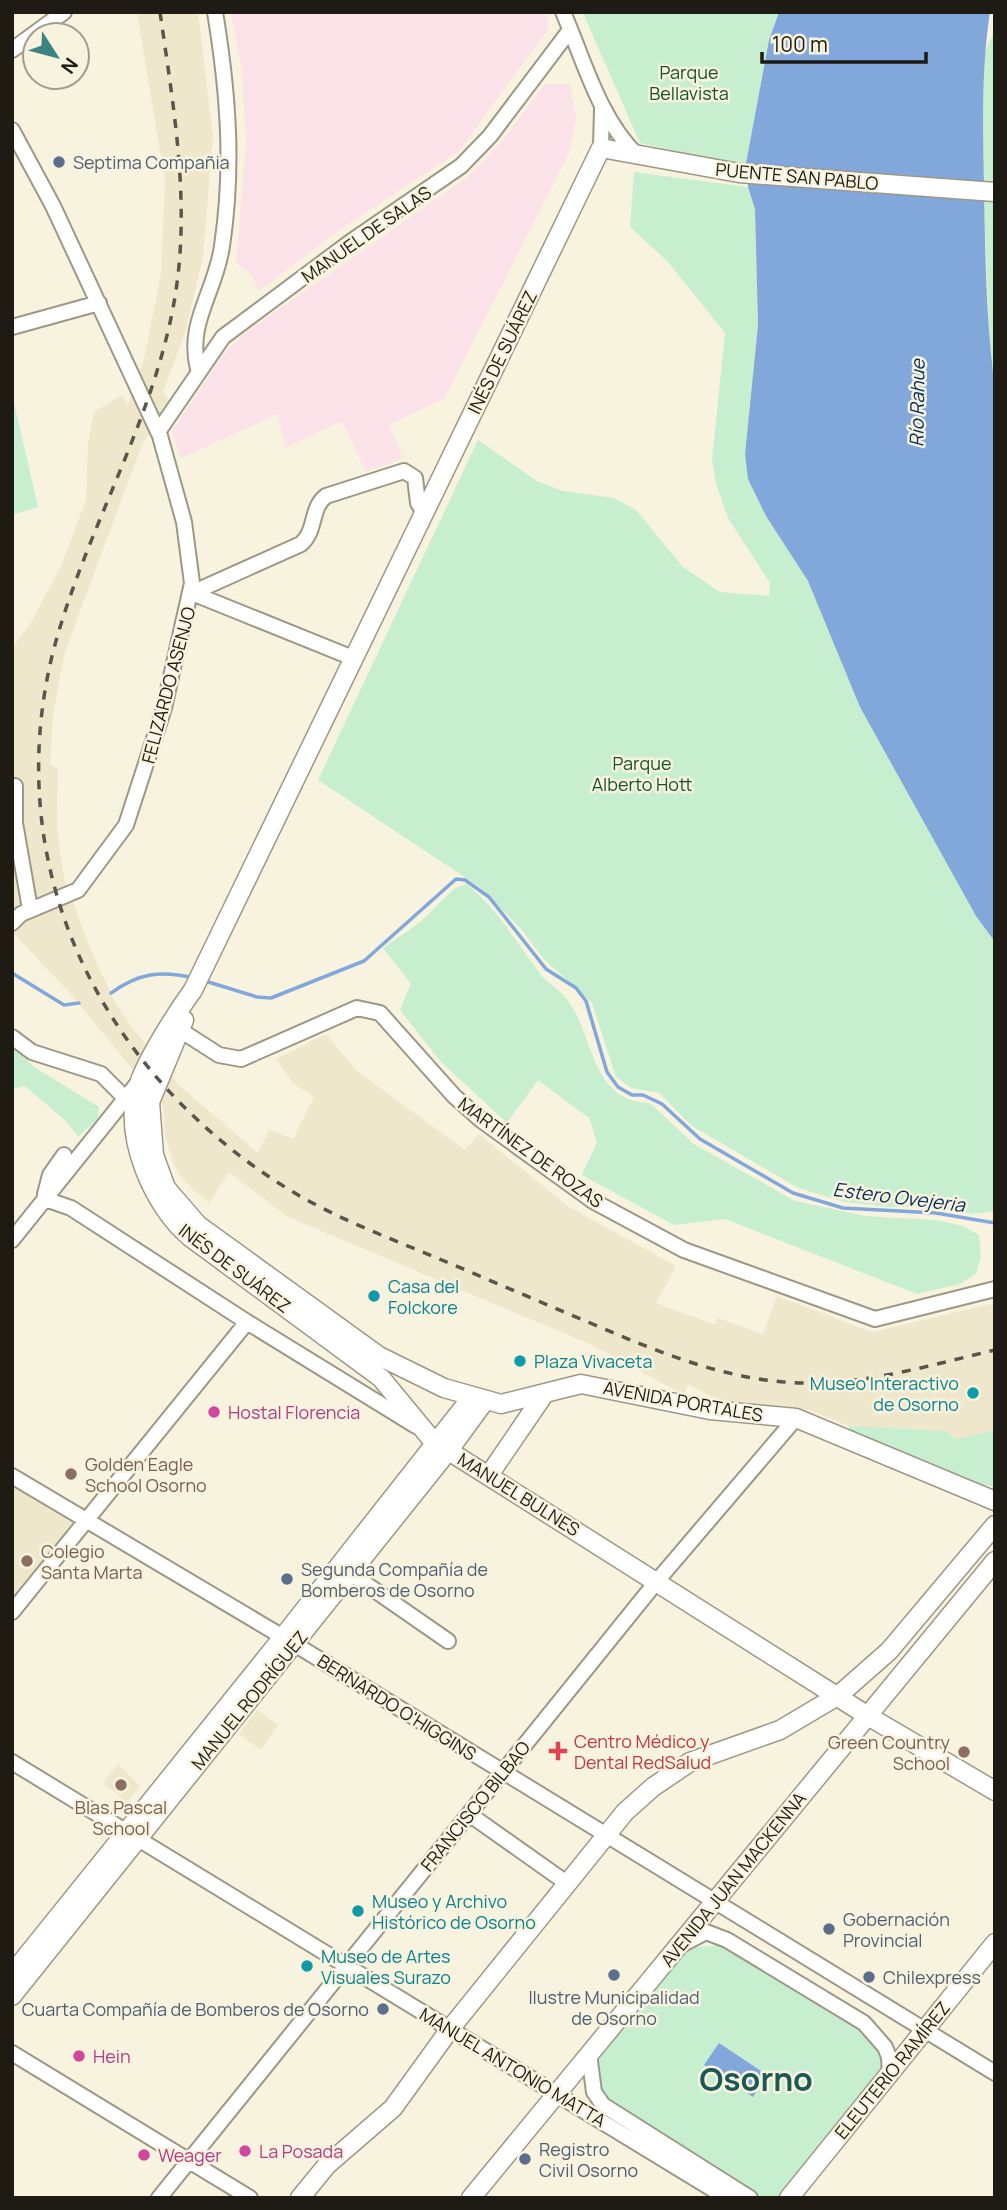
<svg xmlns="http://www.w3.org/2000/svg" width="1007" height="2210" font-family="Manrope,sans-serif">
	<style>
		.industrial { fill: #fbe1e8 }
		.built { fill: #eee7cb }
		.green { fill: #c7efcf }
		.water { fill: #82a7db }
		.lines { fill: none; stroke-linecap: round; stroke-linejoin: round }
		.stream { stroke: #82a7db; stroke-width: 3.5 }
		.minor-casing { stroke: #9d9885; stroke-width: 18 }
		.major-casing { stroke: #9d9885; stroke-width: 21 }
		.minor { stroke: #fff; stroke-width: 14 }
		.major { stroke: #fff; stroke-width: 18 }
		.rail { stroke: #58554a; stroke-width: 3.5; stroke-dasharray: 9 9; stroke-linecap: butt }
		.service-dot { fill: #5c6f8a; stroke: #f8f3de; stroke-width: 2.5 }
		.culture-dot { fill: #0f9aa8; stroke: #f8f3de; stroke-width: 2.5 }
		.hotel-dot { fill: #d1479c; stroke: #f8f3de; stroke-width: 2.5 }
		.education-dot { fill: #8d6e63; stroke: #f8f3de; stroke-width: 2.5 }
		.health-dot { fill: #e0444e; stroke: #f8f3de; stroke-width: 2.5 }
		.labels { text-anchor: middle; dominant-baseline: central; stroke-width: 5; stroke-linejoin: round; paint-order: stroke }
		.park-label { font-size: 18px; fill: #12532a; stroke: #f8f3de }
		.service-label { font-size: 18px; fill: #4e5e75; stroke: #f8f3de; text-anchor: start }
		.street-label { font-size: 18px; fill: #1d1b14; stroke: #f8f3de }
		.culture-label { font-size: 18px; fill: #0d838f; stroke: #f8f3de; text-anchor: start }
		.hotel-label { font-size: 18px; fill: #b23c85; stroke: #f8f3de; text-anchor: start }
		.education-label { font-size: 18px; fill: #785e54; stroke: #f8f3de; text-anchor: start }
		.health-label { font-size: 18px; fill: #be3a42; stroke: #f8f3de; text-anchor: start }
		.water-label { font-size: 19px; font-style: italic; fill: #092d5c; stroke: #f8f3de }
		.town-label { font-size: 32px; font-weight: bold; fill: #1d5857; stroke: #f8f3de }
	</style>
	<rect width="100%" height="100%" fill="#f8f3de"/>
	<!-- industrial -->
	<path class="industrial" d="M231,12H545L549,22L548,29L459,151L345,226L259,291L251,274L236,263L246,143L242,71Z
		M545,84H570L576,118L569,153L445,398L389,425L403,458L366,472L342,421L285,448L278,414L181,458L172,431L226,351L251,329L469,176L503,140Z"/>
	<!-- built -->
	<path class="built" d="M137,12H198L213,137L203,256L185,333L163,392L169,401L142,445L83,603L64,656L53,715L50,765L58,768L57,829L64,878L90,948L115,1002L134,1030L180,1086L258,1153L269,1130L293,1139L314,1097L294,1084L276,1059L326,1034L357,1071L465,1150L479,1134L569,1207L676,1266L656,1303L715,1325L718,1318L763,1334L777,1296L872,1332L995,1303V1430L956,1439L946,1431L849,1426L809,1410L718,1400L688,1384L684,1395L592,1345L288,1217L229,1172L209,1203L185,1182L173,1163L165,1136L163,1106L69,992L12,932V648L32,621L61,566L86,500L88,443L94,412L122,395L128,405L144,359L161,274L165,181Z
		M12,1486L72,1523L12,1599Z
		M257,1710L278,1725L261,1750L239,1734Z
		M118,1764L140,1786L127,1802L103,1783Z"/>
	<!-- green -->
	<path class="green" d="M779,12L769,40L746,163H728L640,143L583,13Z
		M995,29V388L990,354L985,231L982,59Z
		M634,172L748,187L755,209L758,325L745,454L766,516L808,581L832,637L976,916L995,942V1211L973,1214L935,1206L889,1207L844,1202L798,1188L692,1126L659,1093L631,1088L616,1077L592,1003L544,959L521,929L481,888L318,780L478,440L537,481L563,491L614,498L636,510L683,567L720,592L769,596L770,583L729,520L717,487L712,460L725,333L668,262L630,227Z
		M12,394L38,507L15,514L12,521Z
		M466,884C498,909 517,943 541,975C548,983 558,989 565,997C595,1032 589,1102 650,1103L694,1144L795,1201L865,1216L935,1220L963,1226L979,1235L981,1257L976,1274L960,1284L917,1294L725,1219L674,1225L582,1175L597,1142L589,1118L538,1080L507,1123L441,1062L404,1015L400,1009L411,984L383,948L419,923L455,888Z
		M12,1047L34,1067L99,1107L98,1118L78,1137L67,1122L25,1086L12,1089Z
		M849,1426L946,1431L956,1439L995,1430V1487L976,1484L848,1431Z
		M725,1945L869,2031L885,2062V2071L786,2198H758L603,2100L593,2058L684,1948Z"/>
	<!-- water -->
	<path class="water" d="M779,12H990C981,70 983,126 984,184C985,252 986,321 995,388V942L976,916L860,707L808,581L766,516L748,479L745,454L758,325L755,209L748,187L746,163L769,40Z
		M719,2043L767,2075L753,2097L704,2065Z"/>
	<g class="lines">
		<!-- stream -->
		<path class="stream" d="M12,973L64,1005L79,1003
			M205,981L257,997L271,998L364,961L456,879L465,880L489,897L546,969L576,988L586,1001L607,1072L618,1087L632,1095H643L662,1104L700,1139L793,1193L843,1208L936,1213L995,1223
			M111,993C139,973 160,970 194,978"/>
		<defs>
			<path id="minor" d="M563,12C584,60 599,119 638,156
				M12,50L64,12
				M12,130L53,206L160,436L184,522L192,583L164,708L126,825L78,890L21,914L12,923
				M601,148L602,109
				M12,327L99,303
				M198,369C186,323 216,291 222,246C234,166 228,91 215,12
				M158,432L223,337L349,243L461,166L490,136L570,30
				M192,593L301,544C317,530 310,508 326,496L404,471L415,478L418,503L424,513
				M192,593L348,656
				M12,786H15V823L30,909
				M180,1030L219,1055L241,1059L357,1008L380,1013L454,1096L481,1120L593,1201L684,1250L875,1319L995,1289
				M12,1037L32,1052L101,1074L126,1099
				M45,1194L50,1175L64,1155
				M45,1199L71,1208L247,1322L416,1426
				M12,1240L137,1084
				M12,1476L283,1637L995,2073
				M350,1573L448,1641
				M12,1612L247,1322
				M12,1762L727,2198
				M469,1814L568,1884
				M679,1946L706,1932L727,1940L864,2023L885,2047L889,2057L890,2073
				M12,2053L250,2198
				M589,2054L594,2092L603,2105L750,2198
				M159,2198L657,1581L796,1418"/>
			<path id="major" d="M995,192L739,173L601,148L193,990C177,1012 143,1065 137,1090C124,1138 153,1206 190,1237L381,1378L433,1441L868,1716L995,1791
				M184,1020L150,1102L154,1155L166,1188L198,1225L379,1356L444,1388L501,1404L581,1384L710,1410L796,1418L995,1501
				M489,1475L545,1393
				M12,1974L283,1637L471,1398
				M12,1996L449,1450L484,1402
				M300,2198L327,2165L393,2108L450,2029L625,1812L653,1787L690,1762L780,1730L839,1695L889,1651L995,1525
				M471,2198L995,1561
				M789,2198L995,1943"/>
		</defs>
		<!-- minor casing -->
		<use href="#minor" class="minor-casing"/>
		<!-- major casing -->
		<use href="#major" class="major-casing"/>
		<!-- minor -->
		<use href="#minor" class="minor"/>
		<!-- major -->
		<use href="#major" class="major"/>
		<!-- rail -->
		<path class="rail" d="M160,12C174,111 192,209 173,308C150,429 82,537 52,656C0,873 104,1075 288,1189C335,1218 387,1237 437,1258C487,1279 538,1301 588,1322C665,1355 738,1386 824,1383C882,1380 939,1363 995,1350"/>
	</g>
	<!-- markers -->
	<g class="service-dot">
		<circle cx="59" cy="162" r="7"/>
		<circle cx="287" cy="1579" r="7"/>
		<circle cx="829" cy="1929" r="7"/>
		<circle cx="614" cy="1975" r="7"/>
		<circle cx="869" cy="1977" r="7"/>
		<circle cx="383" cy="2009" r="7"/>
		<circle cx="525" cy="2159" r="7"/>
	</g>
	<g class="culture-dot">
		<circle cx="374" cy="1296" r="7"/>
		<circle cx="520" cy="1361" r="7"/>
		<circle cx="973" cy="1393" r="7"/>
		<circle cx="358" cy="1911" r="7"/>
		<circle cx="307" cy="1966" r="7"/>
	</g>
	<g class="hotel-dot">
		<circle cx="214" cy="1412" r="7"/>
		<circle cx="79" cy="2056" r="7"/>
		<circle cx="245" cy="2151" r="7"/>
		<circle cx="144" cy="2155" r="7"/>
	</g>
	<g class="education-dot">
		<circle cx="71" cy="1474" r="7"/>
		<circle cx="27" cy="1561" r="7"/>
		<circle cx="964" cy="1752" r="7"/>
		<circle cx="121" cy="1785" r="7"/>
	</g>
	<path class="health-dot" d="M554.5 1740.5h7v7h7v7h-7v7h-7v-7h-7v-7h7z"/>
	<g class="labels">
		<!-- park labels -->
		<g class="park-label">
			<text x="689" y="72">Parque<tspan x="689" dy="21">Bellavista</tspan></text>
			<text x="642" y="763">Parque<tspan x="642" dy="21">Alberto Hott</tspan></text>
		</g>
		<!-- service labels -->
		<g class="service-label">
			<text x="73" y="162">Septima Compañia</text>
			<text x="301" y="1569">Segunda Compañía de<tspan x="301" dy="21">Bomberos de Osorno</tspan></text>
			<text x="843" y="1919">Gobernación<tspan x="843" dy="21">Provincial</tspan></text>
			<text x="883" y="1977">Chilexpress</text>
			<text x="614" y="1997" text-anchor="middle">Ilustre Municipalidad<tspan x="614" dy="21">de Osorno</tspan></text>
			<text x="369" y="2009" text-anchor="end">Cuarta Compañía de Bomberos de Osorno</text>
			<text x="539" y="2149">Registro<tspan x="539" dy="21">Civil Osorno</tspan></text>
		</g>
		<!-- street labels -->
		<g class="street-label">
			<text transform="translate(797 176) rotate(5)">PUENTE SAN PABLO</text>
			<text transform="translate(366 234) rotate(-35)">MANUEL DE SALAS</text>
			<text transform="translate(502 352) rotate(-64)">INÉS DE SUÁREZ</text>
			<text transform="translate(168 685) rotate(-75)">FELIZARDO ASENJO</text>
			<text transform="translate(531 1152) rotate(36)">MARTÍNEZ DE ROZAS</text>
			<text transform="translate(235 1268) rotate(37)">INÉS DE SUÁREZ</text>
			<text transform="translate(683 1401) rotate(10)">AVENIDA PORTALES</text>
			<text transform="translate(519 1494) rotate(32)">MANUEL BULNES</text>
			<text transform="translate(249 1700) rotate(-51)">MANUEL RODRÍGUEZ</text>
			<text transform="translate(397 1707) rotate(32)">BERNARDO O'HIGGINS</text>
			<text transform="translate(475 1806) rotate(-51)">FRANCISCO BILBAO</text>
			<text transform="translate(733 1879) rotate(-51)">AVENIDA JUAN MACKENNA</text>
			<text transform="translate(513 2067) rotate(31)">MANUEL ANTONIO MATTA</text>
			<text transform="translate(892 2070) rotate(-51)">ELEUTERIO RAMÍREZ</text>
		</g>
		<!-- culture labels -->
		<g class="culture-label">
			<text x="388" y="1286">Casa del<tspan x="388" dy="21">Folckore</tspan></text>
			<text x="534" y="1361">Plaza Vivaceta</text>
			<text x="959" y="1383" text-anchor="end">Museo Interactivo<tspan x="959" dy="21">de Osorno</tspan></text>
			<text x="372" y="1901">Museo y Archivo<tspan x="372" dy="21">Histórico de Osorno</tspan></text>
			<text x="321" y="1956">Museo de Artes<tspan x="321" dy="21">Visuales Surazo</tspan></text>
		</g>
		<!-- hotel labels -->
		<g class="hotel-label">
			<text x="228" y="1412">Hostal Florencia</text>
			<text x="93" y="2056">Hein</text>
			<text x="259" y="2151">La Posada</text>
			<text x="158" y="2155">Weager</text>
		</g>
		<!-- education labels -->
		<g class="education-label">
			<text x="85" y="1464">Golden Eagle<tspan x="85" dy="21">School Osorno</tspan></text>
			<text x="41" y="1551">Colegio<tspan x="41" dy="21">Santa Marta</tspan></text>
			<text x="950" y="1742" text-anchor="end">Green Country<tspan x="950" dy="21">School</tspan></text>
			<text x="121" y="1807" text-anchor="middle">Blas Pascal<tspan x="121" dy="21">School</tspan></text>
		</g>
		<!-- health labels -->
		<g class="health-label">
			<text x="574" y="1741">Centro Médico y<tspan x="574" dy="21">Dental RedSalud</tspan></text>
		</g>
		<!-- water labels -->
		<g class="water-label">
			<text transform="translate(917 403) rotate(-89)">Río Rahue</text>
			<text transform="translate(899 1197) rotate(7)">Estero Ovejeria</text>
		</g>
		<!-- town labels -->
		<g class="town-label">
			<text x="756" y="2079">Osorno</text>
		</g>
	</g>
	<!-- border -->
	<rect width="1007" height="2210" fill="none" stroke="#1d1b14" stroke-width="28"/>
	<!-- north arrow -->
	<g transform="translate(56 56) rotate(126)"><circle r="33" fill="#f8f3de" stroke="#a09d8d" stroke-width="2"/>
	<path d="M0-5L12 26L0 18L-12 26Z" fill="#3c8482"/>
	<text y="-10" font-size="19" font-weight="bold" text-anchor="middle" fill="#1d1b14">N</text>
	</g>
	<!-- scale -->
	<path d="M762 52v10h164v-10" fill="none" stroke="#1d1b14" stroke-width="3.5"/>
	<text x="772" y="52" font-size="21" fill="#1d1b14" stroke="#f8f3de" stroke-width="5" paint-order="stroke">100 m</text>
</svg>
